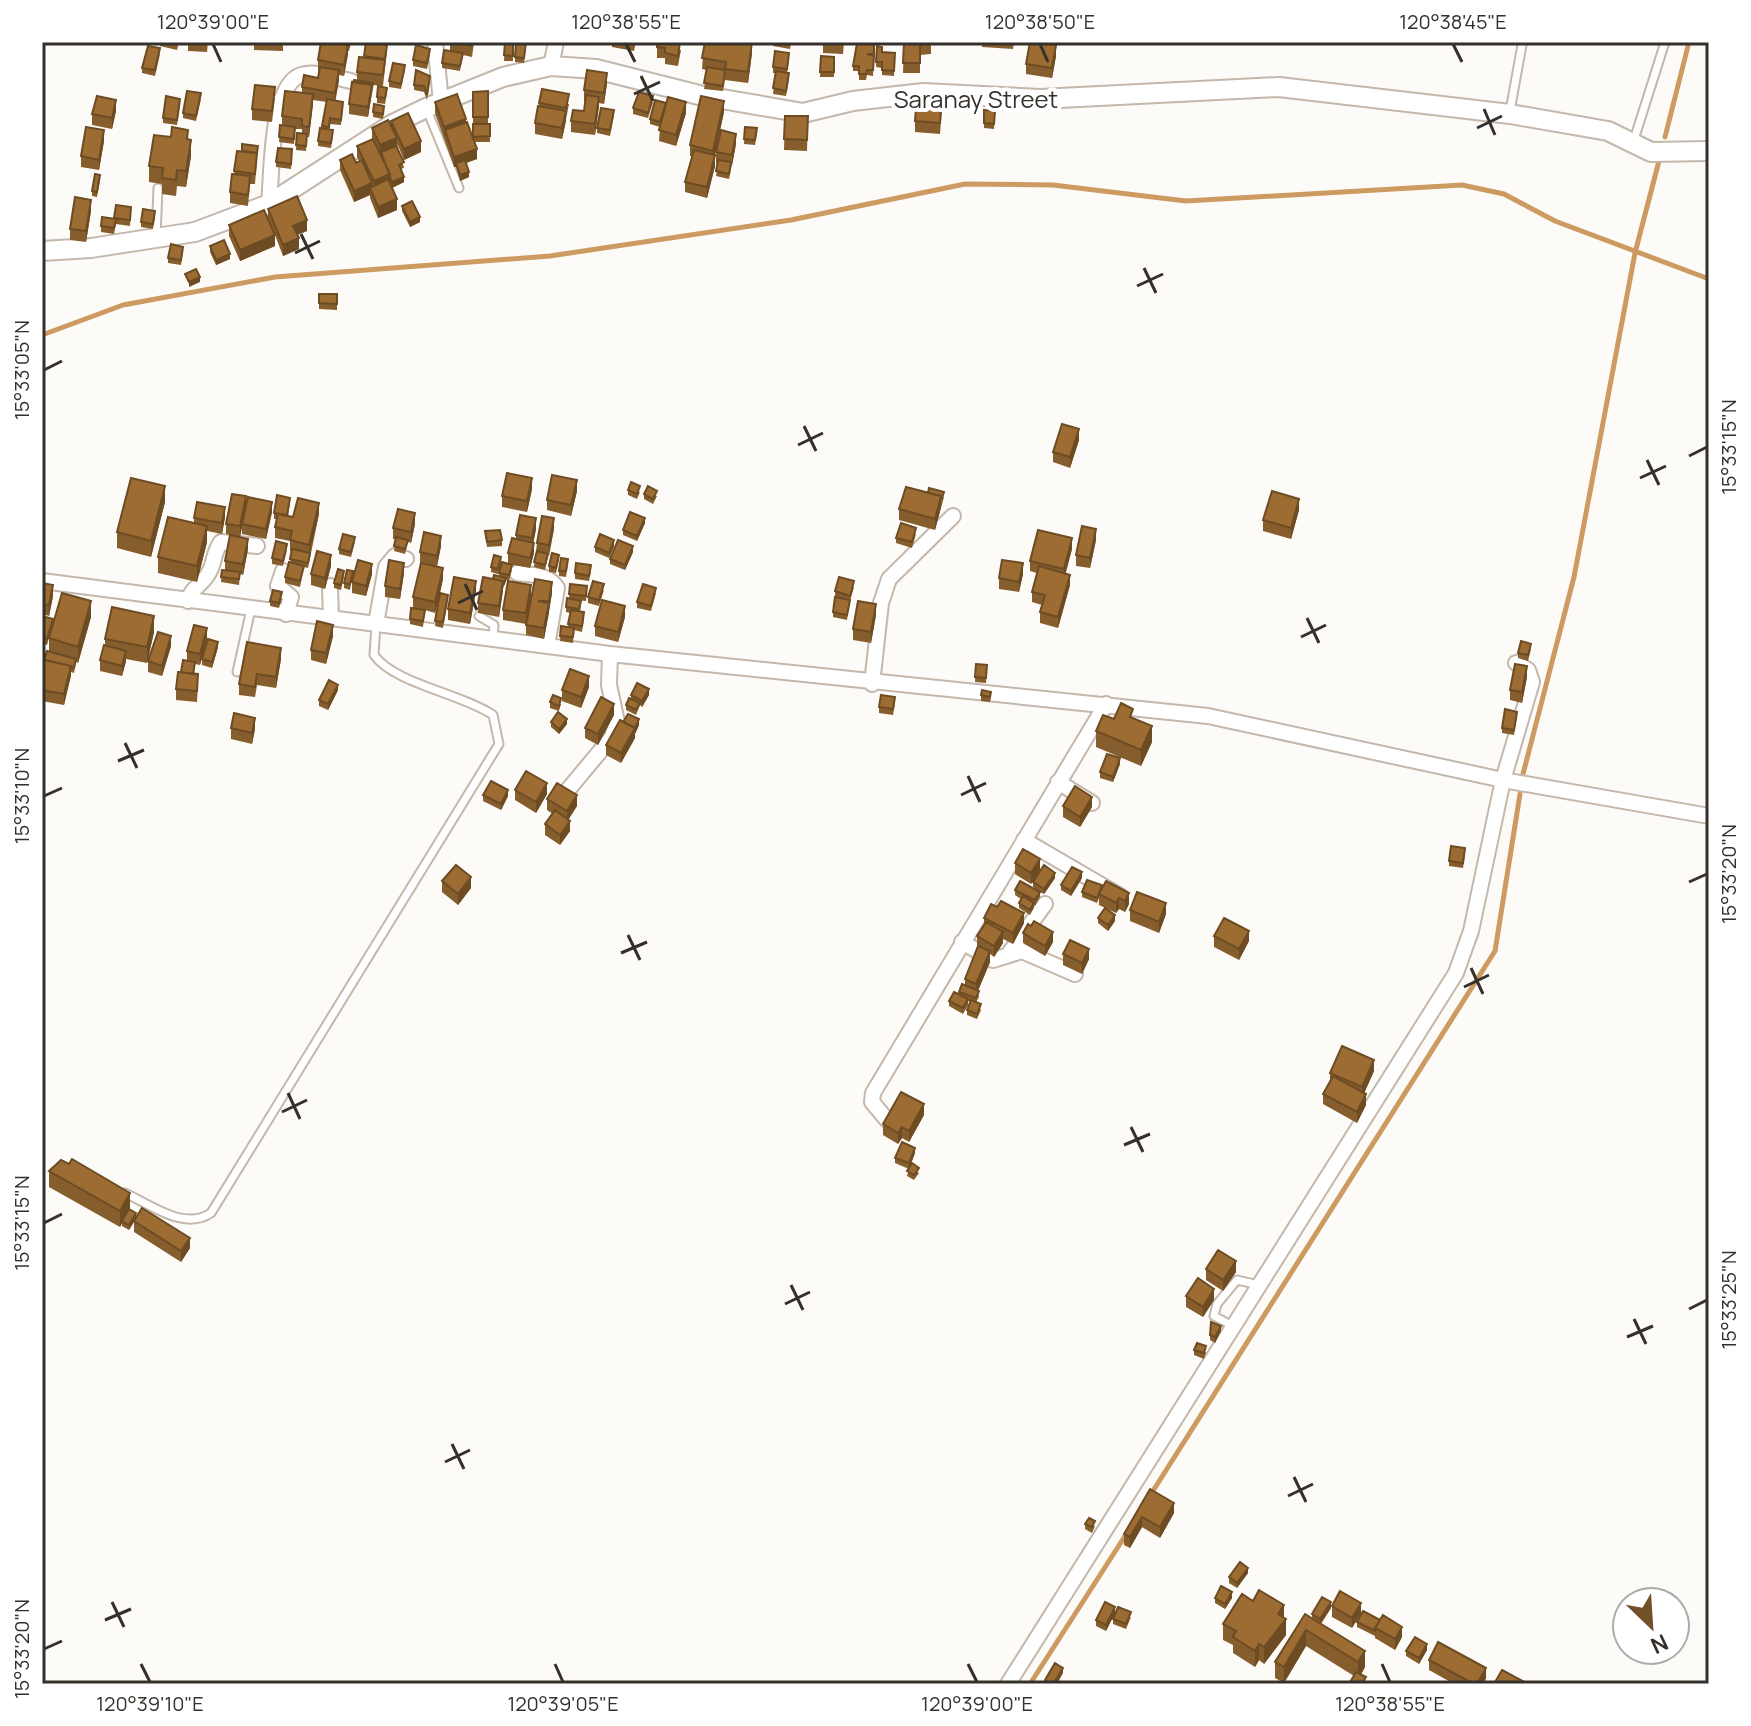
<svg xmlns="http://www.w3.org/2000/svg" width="1751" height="1726" font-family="Manrope,sans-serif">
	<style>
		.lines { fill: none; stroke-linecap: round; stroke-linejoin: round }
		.stream { stroke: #cd9b62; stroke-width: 5 }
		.service-casing { stroke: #c4b7ab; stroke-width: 11 }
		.minor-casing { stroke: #c4b7ab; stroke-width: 18 }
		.tertiary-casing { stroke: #c4b7ab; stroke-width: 22 }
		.service { stroke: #fff; stroke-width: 7 }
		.minor { stroke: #fff; stroke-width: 14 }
		.tertiary { stroke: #fff; stroke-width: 18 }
		.wall { fill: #865d2c }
		.shaded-wall { fill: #6d4c24 }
		.building { fill: #9c6c33; stroke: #6d4c24; stroke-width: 2 }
		.ticks { fill: none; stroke: #35302b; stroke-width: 3 }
		.labels { text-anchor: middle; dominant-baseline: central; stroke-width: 8; stroke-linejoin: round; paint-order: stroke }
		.street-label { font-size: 24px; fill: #35302b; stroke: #fff }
		.neatline { fill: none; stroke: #35302b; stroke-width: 3 }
		.ticks-label { font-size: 20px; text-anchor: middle; fill: #35302b }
	</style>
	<rect width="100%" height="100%" fill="#fdfbf8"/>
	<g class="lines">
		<!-- stream -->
		<path class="stream" d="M1665,137L1689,42
			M42,335L123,305L275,277L550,256L791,220L965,184L1053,185L1186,201L1462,185L1504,194L1555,221L1709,279
			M1523,774L1574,577L1635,253L1659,161
			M1151,1494L1495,951L1520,794
			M1030,1684L1127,1533"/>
		<defs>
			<path id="service" d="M427,110L459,188
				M1510,111L1522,45
				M1633,143L1665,42
				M156,237L158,188
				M479,616L494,625L493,639
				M237,672L251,609
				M125,1193C151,1205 184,1231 211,1213L499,744L493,715C460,693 395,684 374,655L376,624
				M1233,1326L1214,1316L1217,1304L1237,1280L1259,1285"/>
			<path id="minor" d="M435,42L441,102
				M551,66L556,42
				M269,204C272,175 270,85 301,75C316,70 336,78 351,81
				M283,571L278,586L291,597L286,614
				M517,573C531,575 549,574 557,588L547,646
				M42,581L610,654L1208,716L1503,780L1709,816
				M330,586L331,619
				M188,601C191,588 202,585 208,574C215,564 213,552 221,542L257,546
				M376,624L386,567L395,556L406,559
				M872,684L881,603L889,579L953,516
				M1058,782L1092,803
				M567,791L612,737L617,722L609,685L610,654
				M1024,840L1120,896
				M962,942L993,960L1022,951L1075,974
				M1010,952L1045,904
				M887,1120L872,1102L873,1093L1106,704
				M1008,1684L1456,973L1471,931L1503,780L1532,682L1528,670L1516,663"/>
			<path id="tertiary" d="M42,251L91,248L195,232L269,204L391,125L426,108L503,77L551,66L596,69L699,95L803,113L853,101L923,93L1040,99L1279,87L1510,114L1608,131L1651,152L1709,151"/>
		</defs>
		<!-- service casing -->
		<use href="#service" class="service-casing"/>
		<!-- minor casing -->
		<use href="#minor" class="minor-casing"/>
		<!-- tertiary casing -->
		<use href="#tertiary" class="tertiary-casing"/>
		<!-- service -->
		<use href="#service" class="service"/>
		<!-- minor -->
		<use href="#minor" class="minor"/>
		<!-- tertiary -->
		<use href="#tertiary" class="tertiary"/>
	</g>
	<!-- wall -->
	<path class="wall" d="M160,42H179L177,50L160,46Z
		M188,42H208L207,52L188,51Z
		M254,42H283V51L254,50Z
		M306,42H351L349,51H348L344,76L339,75L335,101L343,107L341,125L330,124L329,129L333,135L331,148L318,146V141L327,102L313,100L309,137H307L306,151L296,150L297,133L302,134V129H295L294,144L279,142L280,125L282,126V116L302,93V87L318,78L319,71H318V60L321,45Z
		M366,42L387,51L383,86L373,85L368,117L349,114V104L357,80V72L364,58Z
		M450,42H474L472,57L463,55L460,71L442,68V63L450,51Z
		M505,42H516H513V61H504Z
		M612,42H636L634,51L612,47Z
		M704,42H752V53L748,83L725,80V77L723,91L704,89L707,70L702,69Z
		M773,42H791L790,49L773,46Z
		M823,42H844L843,54L823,53Z
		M863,42H881V45H874L873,76L867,75L866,80H859V71H853V66Z
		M904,42H931V54L920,55V73H903Z
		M982,42H1014L1013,49L982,47Z
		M1517,42H1537L1536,44Z
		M877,46L882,52L895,53L894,76L882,75V68L876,67Z
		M526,47L524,63L515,62V57Z
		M657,47L681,50L678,66L665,64V58H657Z
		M160,54L155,76L142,73V68Z
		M430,54L427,69L413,66V60Z
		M821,56L834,57V77H820Z
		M1056,56L1052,78L1026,74V64Z
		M789,59L787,73L789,79L786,96L773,94L775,73H773V67Z
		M405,70L401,89L389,87V81Z
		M430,81L427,100L424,92L414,90V85Z
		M607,83L604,104L599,103L595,135L571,132V121L584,111L585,101H584V90Z
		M488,91V124H490V142H474L477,159L466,163L469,177L460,181L456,167H454L435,113V102L466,122L473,138V92Z
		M387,93L385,104L377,103V97Z
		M275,98L272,122L252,120V109Z
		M201,99L196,121L183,118V113Z
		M653,102L648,118L633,114V108Z
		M539,103L569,104L562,139L535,134V123Z
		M180,104L177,125L163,123V118Z
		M942,107L940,134L915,132V121Z
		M984,110L995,111L994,129L984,128Z
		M116,111L112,129L92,125V114Z
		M373,112H384L383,119L373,117Z
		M724,112L715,155V166L707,198L685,192V182L692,156H690V145Z
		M686,113L676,146L659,141L660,127L650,124V119Z
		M614,115L610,136L597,133V128Z
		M785,116H808L807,151L784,150Z
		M391,121L421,152L404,160L397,143L404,168L401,169L404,182L392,188L390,180L397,210L378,218L370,198V195L354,202L340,170V160L356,163L359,161L357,157V146L372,140V128L391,127Z
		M745,127L757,133L755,145L744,144Z
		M188,139L191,156L186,187L177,186L176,196L162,194V184L149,182V166Z
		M104,141L99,170L81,167V156Z
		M736,144L729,179L716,176L718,163H716V152Z
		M258,146L255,184H250L248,206L230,203V192L234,174L237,151H242Z
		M292,155L291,169L276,167V162Z
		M100,180L97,197L92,196V191Z
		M402,206L420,222L410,227L402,211Z
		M268,209L307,231L297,235L299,249L283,256L275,235V246L240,261L229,236V225L268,219Z
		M91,211L86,242L70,240V229Z
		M131,213L130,226L116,224L114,234L101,232V226L114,219Z
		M155,216L153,229L141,227V222Z
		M210,246L230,259L216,265L210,252Z
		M183,252L181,265L168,263V258Z
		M319,294H337V310L319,309Z
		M1079,440L1070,468L1053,462V452Z
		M532,489L527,512L502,507V496Z
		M628,490L640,492L637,499L628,495Z
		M577,491L571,516L547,510V500Z
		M644,494L657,496L653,504L644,499Z
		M944,497L935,530L899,520V509Z
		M165,502L151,557L117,548V532Z
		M290,503L288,516L293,517L319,514L308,568L304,567L300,587L285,583V577L290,562L292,551H290V541L275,538V527L277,519H274V513Z
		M246,507L240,537L226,534V524Z
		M1299,510L1291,539L1263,531V520Z
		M272,512L266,539L242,534V524Z
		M225,517L222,534L207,531V542L197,582L158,573V557L194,523V518Z
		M645,523L637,541L623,535V530Z
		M415,524L411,543L408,542L405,554L394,551L396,539H393V528Z
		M536,529L533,543L534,553L530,568L508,564V553L516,539V535Z
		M554,529L545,570L534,567L537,543Z
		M485,531L502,540V546L487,547Z
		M916,534L912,548L896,543V538Z
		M1096,540L1090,568L1076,566V555Z
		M355,542L351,557L339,554V549Z
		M441,546L437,566L420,563V552Z
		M614,546L609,558L595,552V547Z
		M248,549L243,575L240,574L239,585L221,582L222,570H225V561Z
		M1072,549L1065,574L1070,585L1058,628L1040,623V612L1042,605L1032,602V592L1037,573L1030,571V561Z
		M287,550L283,566L272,564V558Z
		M633,552L625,570L610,564V559Z
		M559,560L556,573L549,572V566Z
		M501,562L498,574L491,572V567Z
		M568,564L566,577L559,576V571Z
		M331,566L325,589L311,585V574Z
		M512,570L509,581L506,580L503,589L499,617L478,613V603L493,579L499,576V573Z
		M353,571L350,590L344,588V583Z
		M591,571L589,581L575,579V573Z
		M404,573L400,599L385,597V586Z
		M372,574L366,596L352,593V582Z
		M1023,574L1019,592L999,589V578Z
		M344,576L341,590L334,588V583Z
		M443,579L440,593L448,600L443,628L435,626L440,594L435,613L425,610L423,627L410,624V619L413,608V597Z
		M42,583L53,596L49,616L42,614Z
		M570,584L587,591L586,601L577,600L581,606L580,612L584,618L582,632L574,630L573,643L560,641L561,626L568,627L570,613L566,612V607L569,599Z
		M854,587L850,601L847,620L833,617V612L844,599L835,597V591Z
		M604,590L599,606L588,603V597Z
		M476,591L470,624L448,620V609Z
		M552,593L544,639L526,635V625Z
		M656,593L651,611L637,608V602Z
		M531,596L526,624L503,620V610Z
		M282,598L279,608L270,606V601Z
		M876,615L871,643L853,640V629Z
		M42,616L53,624L47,645L42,643Z
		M91,617L78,663L76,662L74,673L71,672L64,705L42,701V659L44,660L49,652V638Z
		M625,617L618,642L595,636V626Z
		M154,632L147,663L126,659L122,676L100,671V660L105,646V639Z
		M333,636L326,664L311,660V650Z
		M207,639L200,665L195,664L194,674L198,685L197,702L176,700V689L181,672L187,661V651Z
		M171,646L162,676L148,672V661Z
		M218,647L212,668L202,665V659Z
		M1531,649L1528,661L1518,658V653Z
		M281,659L276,688L257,685L255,697L239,695V684Z
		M976,664L987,665L986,683L975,682Z
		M1527,677L1522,703L1510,700V690Z
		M589,687L581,708L562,701V690Z
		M338,690L328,710L319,706V700Z
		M631,695H649L642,707L640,705L636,715L626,710V705L631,699Z
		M981,695L991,698L990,702L981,701Z
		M550,702L561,704L559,711L550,708Z
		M895,703L893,715L879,713V707Z
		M614,715L598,745L585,738V728Z
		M1517,717L1514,735L1502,733V728Z
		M1114,719L1152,742L1141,766L1096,747V731Z
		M551,722L567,724L559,734L551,727Z
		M623,722L639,725L635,734V738L621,763L606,755V745Z
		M231,728L255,729L252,744L231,739Z
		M1120,764L1113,782L1100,778V772Z
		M515,790L547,794L536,813L515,800Z
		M483,795L508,796L501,810L483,801Z
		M547,799L577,806L568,819L570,831L560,845L545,835V824L553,814L547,810Z
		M1063,806L1092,807L1080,827L1063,817Z
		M1465,854L1463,868L1449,866V861Z
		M1015,863L1040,870L1031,884L1015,874Z
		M1055,878L1044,894L1040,892V897L1035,906L1034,905V908L1030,915L1019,908V903L1021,899L1015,895V890L1039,891L1033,887V882Z
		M1082,878L1071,896L1061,890V885Z
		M442,881L471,888L458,905L442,892Z
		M1102,889L1129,904L1125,912L1119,909L1116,913L1099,905V898L1097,903L1082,897V892Z
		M1130,910L1166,914L1159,933L1130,921Z
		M984,918L1024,923L1013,944L1003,939V943L994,957L990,954V962L978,991L979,997L976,1002L981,1010L977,1019L967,1015V1010L970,1002L968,1001V1005L963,1014L949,1006V1001L959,995V992L965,986V979L978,947L977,946V936L984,925Z
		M1098,918L1115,921L1108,931L1098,923Z
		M1023,933L1053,942L1045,956L1023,943Z
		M1214,936L1249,941L1239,960L1214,947Z
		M1063,954L1089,959L1082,974L1063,965Z
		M1374,1071L1364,1093L1366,1105L1357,1123L1323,1104V1094L1330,1081V1073Z
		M924,1115L909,1142L902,1138L898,1144L883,1135V1124Z
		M915,1153L910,1166L919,1173L914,1180L907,1176L909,1169L895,1163V1158Z
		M49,1171L130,1209L136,1218L190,1248L181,1262L134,1232V1222L129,1230L122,1226V1222L120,1227L49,1187Z
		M1206,1269L1236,1272L1223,1291L1206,1280Z
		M1186,1296L1214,1300L1203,1317L1186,1307Z
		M1221,1331L1215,1343L1210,1340V1335Z
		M1194,1350L1206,1352L1204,1359L1194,1355Z
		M1150,1489L1174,1513L1160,1538L1142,1527L1130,1548L1124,1545V1534Z
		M1085,1524L1095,1526L1092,1533L1085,1529Z
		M1248,1573L1237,1588L1229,1583V1577Z
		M1215,1598H1232L1225,1609L1215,1603Z
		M1361,1603L1352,1628L1332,1617V1606Z
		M1331,1608L1321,1624L1365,1667L1361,1675L1366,1683L1365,1684H1349L1354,1676L1306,1646L1284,1683L1275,1678V1662L1312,1618V1614Z
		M1115,1613L1106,1631L1096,1626V1620Z
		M1131,1617L1126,1629L1113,1624V1619Z
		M1284,1618L1286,1635L1264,1664L1259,1660L1255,1667L1233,1653V1645L1223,1640V1624Z
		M1357,1622L1402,1637L1395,1650L1375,1638V1636L1357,1627Z
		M1427,1650L1419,1664L1406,1656V1651Z
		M1429,1660L1486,1678L1483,1684H1454L1429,1670Z"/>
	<!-- shaded-wall -->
	<path class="shaded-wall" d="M752,42V53L748,83V72Z
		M348,45V55L344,76V65Z
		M1056,45V56L1052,78V68Z
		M339,70V81L335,103V93Z
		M607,73V83L604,104V93Z
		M373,83V88L368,117V107Z
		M313,94V105L309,137V127Z
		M599,97V107L595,135V124Z
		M116,100V111L112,129V118Z
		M724,101V112L713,161V151Z
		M686,102V113L676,146V135Z
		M566,111V121L562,139V128Z
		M466,119V130H445L444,138V127Z
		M104,130V141L99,170V160Z
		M736,134V144L732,166V155Z
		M397,138V148L381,152L380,156V145Z
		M191,140V156L186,187V171Z
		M421,141V152L404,160V149Z
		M477,149V159L457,166L456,163V167H454V157Z
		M715,155V166L707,198V187Z
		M469,172V177L460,181V175Z
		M390,174V185L374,192V181Z
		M404,177V182L392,188V182Z
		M372,183V193L370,188V195L354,202V191Z
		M397,199V210L378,218V207Z
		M91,200V211L86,242V231Z
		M420,217V222L410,227V222Z
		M307,220V231L293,236V226Z
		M275,235V246L240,261V250Z
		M299,238V249L283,256V245Z
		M230,254V259L216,265V260Z
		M200,277V282L189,287V282Z
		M1079,429V440L1070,468V457Z
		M532,478V489L527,512V501Z
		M577,480V491L571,516V505Z
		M165,486V502L151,557V541Z
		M246,496V507L240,537V526Z
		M941,496V507L935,530V519Z
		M1299,499V510L1291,539V528Z
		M272,502V512L266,539V529Z
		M319,503V514L309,555V545Z
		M225,507V517L222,534V523Z
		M415,513V524L411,543V532Z
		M536,518V529L532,549V538Z
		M554,518V529L549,556V545Z
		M645,518V523L637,541V536Z
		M207,526V542L197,582V566Z
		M1096,529V540L1090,568V558Z
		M441,536V546L437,566V556Z
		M1072,538V549L1064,580V569Z
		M248,539V549L243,575V564Z
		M614,540V546L609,558V553Z
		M534,543V553L530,568V558Z
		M633,546V552L625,570V565Z
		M331,555V566L325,589V578Z
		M404,563V573L400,599V589Z
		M1023,563V574L1019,592V582Z
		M372,564V574L366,596V586Z
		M443,568V579L435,613V602Z
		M1070,575V585L1058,628V617Z
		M476,581V591L470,624V613Z
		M503,581V591L499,617V606Z
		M552,582V593L549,612V601Z
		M53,585V596L49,616V605Z
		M531,585V596L526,624V613Z
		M91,601V617L78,663V647Z
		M549,603V613L544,639V628Z
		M876,604V615L871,643V632Z
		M625,606V617L618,642V632Z
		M154,616V632L147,663V647Z
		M333,625V636L326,664V653Z
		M207,628V639L200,665V654Z
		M171,636V646L162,676V666Z
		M218,642V647L212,668V662Z
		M281,648V659L276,688V677Z
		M126,651V662L122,676V666Z
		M71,666V676L64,705V694Z
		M1527,666V677L1522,703V692Z
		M589,676V687L581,708V697Z
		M338,685V690L328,710V704Z
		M649,689V695L642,707V701Z
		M614,704V715L598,745V734Z
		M255,718V729L252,744V733Z
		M567,719V724L559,734V729Z
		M639,719V725L635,734V738L621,763V753Z
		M1152,726V742L1141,766V750Z
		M1120,758V764L1113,782V777Z
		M547,783V794L536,813V802Z
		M508,790V796L501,810V804Z
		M577,795V806L567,822V811Z
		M1092,797V807L1080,827V817Z
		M570,821V831L560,845V835Z
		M1040,859V870L1031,884V873Z
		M1082,872V878L1071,896V891Z
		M1055,873V878L1044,894V889Z
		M471,877V888L458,905V894Z
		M1129,893V904L1125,912V901Z
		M1119,898V909L1116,913V903Z
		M1166,903V914L1159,933V922Z
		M1024,913V923L1013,944V933Z
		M1115,915V921L1108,931V925Z
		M1249,931V941L1239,960V949Z
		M1003,932V943L994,957V946Z
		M1053,932V942L1045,956V946Z
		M1089,949V959L1082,974V963Z
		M990,951V962L976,995V984Z
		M1374,1060V1071L1362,1098V1087Z
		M1366,1094V1105L1357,1123V1112Z
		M924,1104V1115L909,1142V1131Z
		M902,1127V1138L898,1144V1133Z
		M915,1148V1153L909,1169V1163Z
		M130,1193V1209L120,1227V1211Z
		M136,1213V1218L129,1230V1225Z
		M190,1238V1248L181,1262V1251Z
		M1236,1261V1272L1223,1291V1280Z
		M1214,1289V1300L1203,1317V1307Z
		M1221,1326V1331L1215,1343V1337Z
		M1174,1503V1513L1160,1538V1527Z
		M1142,1517V1527L1130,1548V1537Z
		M1248,1568V1573L1237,1588V1583Z
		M1232,1592V1598L1225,1609V1604Z
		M1331,1602V1608L1320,1624V1619Z
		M1361,1603V1614L1352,1628V1618Z
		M1284,1605V1621L1286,1619V1635L1264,1664V1647L1278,1614Z
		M1115,1607V1613L1106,1631V1625Z
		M1402,1627V1637L1395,1650V1639Z
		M1306,1630V1646L1284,1683V1667Z
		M1259,1644V1660L1255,1667V1651Z
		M1427,1644V1650L1419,1664V1658Z
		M1365,1651V1667L1358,1678V1662Z
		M1063,1668V1673L1057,1684H1053Z
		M1486,1668V1678L1483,1684H1477Z"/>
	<!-- building -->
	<path class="building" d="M321,42H333L348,45L344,65L318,60Z
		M334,42H350L349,46Z
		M366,42L387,45L385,59L364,56Z
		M450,42H472V46Z
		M505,42H513V56L504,55Z
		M516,42H526L524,58L515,57Z
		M657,42H680L678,56L665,53V48L657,47Z
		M705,42H752L748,72L725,69L726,62L702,58Z
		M904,42H931V44H920V63H903Z
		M1030,42L1056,45L1052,68L1026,64Z
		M857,43H874V54H867L874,56L873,70H867L866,74H859V66H853Z
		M416,45L430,49L427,63L413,60Z
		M148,46L160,48L155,70L142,68Z
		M877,46L882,47V52L895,53L894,71L882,70V62H876Z
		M444,50L463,53L460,66L442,63Z
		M775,51L789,53L787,69L773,67Z
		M821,56L834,57V72H820Z
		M359,57L385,60L383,75L357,72Z
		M393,63L405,65L401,84L389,81Z
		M320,67L339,70L335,93L302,87L304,75L318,78Z
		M707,67L725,70L723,86L704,83Z
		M416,70L430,76L427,95L424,86L414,85Z
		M587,70L607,73L604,93L584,90Z
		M776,71L789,73L786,91L773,88Z
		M354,80L373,83L372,88V85L353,82Z
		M352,82L372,85L368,107L349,104Z
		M255,85L275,87L272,111L252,109Z
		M378,86L387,88L385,98L377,97Z
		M542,89L569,94L566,108L539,103Z
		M187,91L201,93L196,116L183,113Z
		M285,91L313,94L309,127L302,126V119L282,116Z
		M488,91V117H473V92Z
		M639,92L653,96L648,113L633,108Z
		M457,94L466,119L444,127L435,102Z
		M586,95L599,97L595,124L571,121L573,110L584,111Z
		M917,95L942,97L940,123L915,121Z
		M97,96L116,100L112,118L92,114Z
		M166,96L180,99L177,120L163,118Z
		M701,96L724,101L713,151L690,145Z
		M668,97L686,102L676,135L659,130Z
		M327,99L343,102L341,120L330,118L329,127L322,126Z
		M655,100L666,103L660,122L650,119Z
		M374,104L384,106L383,114L373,112Z
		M538,106L566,111L562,128L535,123Z
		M601,108L614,110L610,130L597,128Z
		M984,110L995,111L994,124L984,123Z
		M408,113L421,141L404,149L391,121Z
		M785,116H808L807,140L784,139Z
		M388,120L397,138L380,145L372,128Z
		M467,122L477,149L454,157L445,130Z
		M473,124H490V136L473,137Z
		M280,125L295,127L294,139L279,137Z
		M86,127L104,130L99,160L81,156Z
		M172,127L188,130L187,139L191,140L186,171L177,170L176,180L162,178L163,168L149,166L154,135L171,137Z
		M745,127L757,128L755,140L744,139Z
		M320,128L333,130L331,143L318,141Z
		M721,130L736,134L732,155L716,152Z
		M297,133L307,134L306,146L296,145Z
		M373,139L390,174L374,181L357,146Z
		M242,144L258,146L257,153L242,151Z
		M396,146L404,162L399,165L404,177L392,182L381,152Z
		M278,148L292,149L291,164L276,162Z
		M694,150L715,155L707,187L685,182Z
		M237,151L257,153L255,174L234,171Z
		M352,154L356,163L362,160L372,183L354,191L340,160Z
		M465,160L469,172L460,175L456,163Z
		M718,160L731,162L729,174L716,171Z
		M95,174L100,175L97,192L92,191Z
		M232,174L250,176L248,195L230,192Z
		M388,179L397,199L378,207L370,188Z
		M297,196L307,220L293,226L299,238L283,245L268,209Z
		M75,197L91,200L86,231L70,229Z
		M412,201L420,217L410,222L402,206Z
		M116,205L131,207L130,220L114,218Z
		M143,209L155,211L153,224L141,222Z
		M264,210L275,235L240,250L229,225Z
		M102,217L116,219L114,228L101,226Z
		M224,240L230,254L216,260L210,246Z
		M171,244L183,247L181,260L168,258Z
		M196,269L200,277L189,282L185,274Z
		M319,294H337V304L319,303Z
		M1062,424L1079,429L1070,457L1053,452Z
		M507,473L532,478L527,501L502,496Z
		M552,475L577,480L571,505L547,500Z
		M131,478L165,486L151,541L117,532Z
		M631,482L640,486L637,494L628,490Z
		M648,486L657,491L653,499L644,494Z
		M906,487L941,496L935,519L899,509Z
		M929,488L944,492L942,498H941V496L928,493Z
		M1272,491L1299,499L1291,528L1263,520Z
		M232,494L246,496L240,526L226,524Z
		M277,495L290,498L287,515L274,513Z
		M248,497L272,502L266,529L242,524Z
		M298,498L319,503L309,545L290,540L292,531L275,527L278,514L293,517Z
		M197,502L225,507L222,523L194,518Z
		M398,509L415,513L411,532L393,528Z
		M630,512L645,518L637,536L623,530Z
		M520,515L536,518L532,538L516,535Z
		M542,516L554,518L549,545L537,543Z
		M168,517L207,526L197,566L158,557Z
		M901,523L916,528L912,542L896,538Z
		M1082,526L1096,529L1090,558L1076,555Z
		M500,530L502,540L487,542L485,531Z
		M1038,530L1072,538L1064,569L1030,561Z
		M424,532L441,536L437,556L420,552Z
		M343,534L355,537L351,552L339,549Z
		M600,534L614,540L609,553L595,547Z
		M230,535L248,539L243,564L225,561Z
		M396,537L408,540L405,549L394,546Z
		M512,538L534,543L530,558L508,553Z
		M618,540L633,546L625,565L610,559Z
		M276,541L287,544L283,561L272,558Z
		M292,549L310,553L308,563L290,559Z
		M317,551L331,555L325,578L311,574Z
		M537,551L548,554L545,565L534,562Z
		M552,553L559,555L556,568L549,566Z
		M494,555L501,557L498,569L491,567Z
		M561,558L568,559L566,571H559Z
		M358,560L372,564L366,586L352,582Z
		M389,560L404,563L400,589L385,586Z
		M1002,560L1023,563L1019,582L999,578Z
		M289,562L304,566L300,581L285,577Z
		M502,562L512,565L509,575L499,573Z
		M421,563L443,568L435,602L413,597Z
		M576,563L591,565L589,576L575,573Z
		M1039,566L1070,575L1058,617L1040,612L1045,595L1032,592Z
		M338,569L344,571L341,585L334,583Z
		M222,570L240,572L239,579L221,577Z
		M347,570L353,571L350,584L344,583Z
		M494,575L506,578L504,584H503V581L493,579Z
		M454,577L476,581L470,613L448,609Z
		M483,577L503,581L499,606L478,603Z
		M839,577L854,581L850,596L835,591Z
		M535,579L552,582L549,601H538L549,603L544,628L526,625Z
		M508,581L531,585L526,613L503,610Z
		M593,581L604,584L599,600L588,597Z
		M42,583L53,585L49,605L42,604Z
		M570,584L587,586L586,596L569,594Z
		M643,584L656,588L651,606L637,602Z
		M273,590L282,592L279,603L270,601Z
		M62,593L91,601L78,647L49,638Z
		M440,593L448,595L443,622L435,621Z
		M835,597L850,600L847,615L833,612Z
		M567,598L581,601L579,609L566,607Z
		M602,600L625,606L618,632L595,626Z
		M858,601L876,604L871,632L853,629Z
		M112,607L154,616L147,647L105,639Z
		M411,608L425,610L423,621L410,619Z
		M571,610L584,612L582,626L568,624Z
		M42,616L53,619L47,639L42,638Z
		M317,621L333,625L326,653L311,650Z
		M194,625L207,628L200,654L187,651Z
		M561,626L574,628L573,637L560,636Z
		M158,632L171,636L162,666L148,661Z
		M208,639L218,642L212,662L202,659Z
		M1521,641L1531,644L1528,655L1518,653Z
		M247,642L281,648L276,677L257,674L255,687L239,684Z
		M104,645L126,651L122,666L100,660Z
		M47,651L76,659L74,668L70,667L71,666L44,660Z
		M42,659L71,666L64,694L42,690Z
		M183,660L195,662L193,674L181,672Z
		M976,664L987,665L986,678L975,677Z
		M1515,664L1527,666L1522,692L1510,690Z
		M570,669L589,676L581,697L562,690Z
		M178,672L198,674L197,691L176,689Z
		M329,680L338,685L328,704L319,700Z
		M637,683L649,689L642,701L631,695Z
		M982,690L991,692L990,697L981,695Z
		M553,695L561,698L559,706L550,702Z
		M881,695L895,697L893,709L879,707Z
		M601,697L614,704L598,734L585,728Z
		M629,698L640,703L636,710L626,705Z
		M1121,703L1133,709L1130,717L1152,726L1141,750L1096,731L1103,715L1114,719Z
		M1505,709L1517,712L1514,730L1502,728Z
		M558,712L567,719L559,729L551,722Z
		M234,713L255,718L252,733L231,728Z
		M628,714L639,719L634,730L635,728L623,722Z
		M620,720L635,728L621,753L606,745Z
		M1107,754L1120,758L1113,777L1100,772Z
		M526,771L547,783L536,802L515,790Z
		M491,781L508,790L501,804L483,795Z
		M557,783L577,795L567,811L547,799Z
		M1075,786L1092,797L1080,817L1063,806Z
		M555,810L570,821L560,835L545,824Z
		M1451,846L1465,848L1463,863L1449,861Z
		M1023,849L1040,859L1031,873L1015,863Z
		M456,865L471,877L458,894L442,881Z
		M1044,865L1055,873L1044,889L1033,882Z
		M1072,867L1082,872L1071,891L1061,885Z
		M1087,880L1102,885L1097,898L1082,892Z
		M1020,881L1040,892L1035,900L1015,890Z
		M1106,881L1129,893L1125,901L1119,898L1116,903L1099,894Z
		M1137,892L1166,903L1159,922L1130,910Z
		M1023,896L1034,903L1030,910L1019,903Z
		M1001,901L1024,913L1013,933L984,918L991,904L997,907Z
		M1105,908L1115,915L1108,925L1098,918Z
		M1224,918L1249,931L1239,949L1214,936Z
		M1034,921L1053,932L1045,946L1023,933L1028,924L1031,926Z
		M986,922L1003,932L994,946L977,936Z
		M1070,940L1089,949L1082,963L1063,954Z
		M978,946L990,951L976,984L965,979Z
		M962,984L979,991L976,998L959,992Z
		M954,992L968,999L963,1008L949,1001Z
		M971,1000L981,1004L977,1014L967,1010Z
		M1342,1046L1374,1060L1362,1087L1330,1073Z
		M1333,1076L1366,1094L1357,1112L1323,1094Z
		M901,1092L924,1104L909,1131L902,1127L898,1133L883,1124Z
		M902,1142L915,1148L909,1163L895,1158Z
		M72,1159L130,1193L120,1211L49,1171L61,1160L69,1164Z
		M912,1163L919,1168L914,1175L907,1171Z
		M142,1208L190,1238L181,1251L134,1221Z
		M129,1209L136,1213L129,1225L122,1221Z
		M1218,1250L1236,1261L1223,1280L1206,1269Z
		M1198,1278L1214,1289L1203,1307L1186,1296Z
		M1211,1322L1221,1326L1215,1337L1210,1335Z
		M1197,1343L1206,1346L1204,1353L1194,1350Z
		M1150,1489L1174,1503L1160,1527L1142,1517L1130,1537L1124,1534Z
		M1089,1518L1095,1521L1092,1527L1085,1524Z
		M1240,1562L1248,1568L1237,1583L1229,1577Z
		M1221,1586L1232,1592L1225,1604L1215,1598Z
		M1259,1590L1284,1605L1278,1614L1286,1619L1264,1647L1259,1644L1255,1651L1233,1637L1236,1631L1223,1624L1242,1594L1253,1601Z
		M1340,1591L1361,1603L1352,1618L1332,1606Z
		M1322,1597L1331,1602L1320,1619L1312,1614Z
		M1105,1602L1115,1607L1106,1625L1096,1620Z
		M1118,1607L1131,1612L1126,1624L1113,1619Z
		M1363,1611L1380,1620L1375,1628V1631L1357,1622Z
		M1305,1614L1365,1651L1358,1662L1306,1630L1284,1667L1275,1662Z
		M1383,1615L1402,1627L1395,1639L1375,1628Z
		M1415,1637L1427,1644L1419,1658L1406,1651Z
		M1438,1642L1486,1668L1477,1684H1474L1429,1660Z
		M1055,1663L1063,1668L1053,1684H1051L1045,1680Z
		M1502,1670L1528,1684H1494Z
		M1356,1672L1366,1677L1362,1684H1349Z"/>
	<!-- ticks -->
	<path class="ticks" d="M213,44L221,62M626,44L635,62M1040,44L1048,62M1453,44L1462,62M641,76L653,101M634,94L660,82M1484,109L1495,135M1477,128L1502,116M301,234L313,259M295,253L320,241M1144,268L1156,293M1137,286L1163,274M44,370L62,361M804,426L816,451M798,445L823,433M1689,456L1707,447M1647,460L1659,485M1640,478L1666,466M465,584L477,610M458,603L483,591M1307,618L1319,643M1301,637L1326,625M125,743L137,768M118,761L144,750M968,776L980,802M961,795L986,783M44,796L62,788M1689,882L1707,874M628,935L640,960M621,953L647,942M1471,968L1483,994M1464,987L1489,975M288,1093L300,1119M282,1112L307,1100M1131,1127L1143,1152M1124,1145L1150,1134M44,1223L62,1214M791,1285L803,1310M785,1304L810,1292M1689,1309L1707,1300M1634,1319L1646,1344M1627,1337L1653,1326M452,1444L464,1469M445,1462L470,1450M1294,1477L1306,1502M1288,1496L1313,1484M112,1602L124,1627M105,1620L131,1609M44,1649L62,1641M141,1664L150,1682M555,1664L563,1682M968,1664L977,1682M1382,1664L1390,1682"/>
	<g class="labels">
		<!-- street labels -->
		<g class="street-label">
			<text x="976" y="98">Saranay Street</text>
		</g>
	</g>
	<!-- border -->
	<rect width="1751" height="1726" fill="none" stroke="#ffffff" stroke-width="88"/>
	<!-- north arrow -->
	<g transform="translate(1651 1626) rotate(155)"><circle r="38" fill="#ffffff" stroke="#aeacaa" stroke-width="2"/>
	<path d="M0-6L14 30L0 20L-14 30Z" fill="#725028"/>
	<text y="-12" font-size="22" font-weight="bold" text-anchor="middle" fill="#35302b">N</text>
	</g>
	<rect x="44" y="44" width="1663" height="1638" class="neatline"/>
	<g class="ticks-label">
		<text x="213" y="29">120°39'00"E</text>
		<text x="626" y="29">120°38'55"E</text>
		<text x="1040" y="29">120°38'50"E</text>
		<text x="1453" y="29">120°38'45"E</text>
		<text transform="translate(22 370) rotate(-90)" y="7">15°33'05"N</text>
		<text transform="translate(1729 447) rotate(-90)" y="7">15°33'15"N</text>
		<text transform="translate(22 796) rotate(-90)" y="7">15°33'10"N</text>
		<text transform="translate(1729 874) rotate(-90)" y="7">15°33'20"N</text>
		<text transform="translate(22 1223) rotate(-90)" y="7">15°33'15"N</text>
		<text transform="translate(1729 1300) rotate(-90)" y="7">15°33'25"N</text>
		<text transform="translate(22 1649) rotate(-90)" y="7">15°33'20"N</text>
		<text x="150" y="1711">120°39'10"E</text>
		<text x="563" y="1711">120°39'05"E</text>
		<text x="977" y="1711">120°39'00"E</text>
		<text x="1390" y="1711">120°38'55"E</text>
	</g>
</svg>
